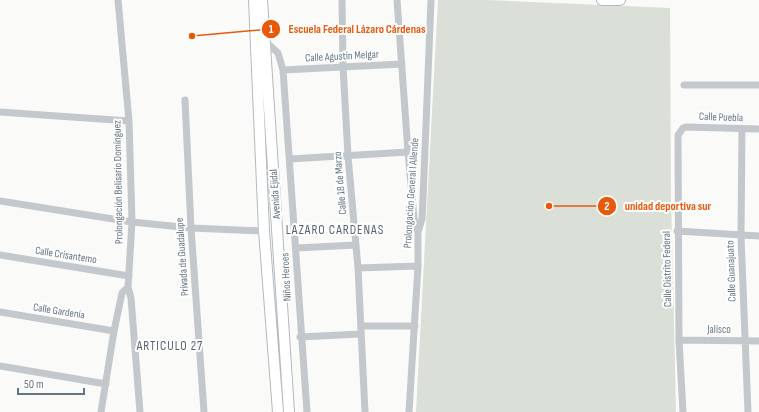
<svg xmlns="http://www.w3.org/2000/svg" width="759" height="412" font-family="'Sofia Sans Condensed',sans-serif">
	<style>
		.green { fill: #dadfd7 }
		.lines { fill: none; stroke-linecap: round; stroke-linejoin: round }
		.secondary-casing { stroke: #b3babf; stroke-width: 12 }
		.minor { stroke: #c3c8cc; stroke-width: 7 }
		.secondary { stroke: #fff; stroke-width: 10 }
		.labels { text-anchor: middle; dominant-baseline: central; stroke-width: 4; stroke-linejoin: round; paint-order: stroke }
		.street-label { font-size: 11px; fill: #657683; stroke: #fff }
		.quarter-label { font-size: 13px; letter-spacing: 1px; fill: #57646e; stroke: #fff }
		.leader { fill: none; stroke: #e8590c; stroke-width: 1.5 }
		.callout-dot { fill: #e8590c; stroke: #fff; stroke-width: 1.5 }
		.mark-label { font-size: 12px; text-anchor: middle; font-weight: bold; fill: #fff }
		.callout-label { font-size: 12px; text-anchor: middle; font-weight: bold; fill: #e8590c; stroke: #fff; stroke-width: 4; stroke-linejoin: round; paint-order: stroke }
	</style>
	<rect width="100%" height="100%" fill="#fafaf8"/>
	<!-- green -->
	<path class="green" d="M438,0H487L670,8L671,195L676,412H416Z"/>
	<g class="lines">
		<defs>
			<path id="secondary" d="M254,0L264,231L278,412
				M262,0L289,412
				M602,0H620"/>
		</defs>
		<!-- secondary casing -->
		<use href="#secondary" class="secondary-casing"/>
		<!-- minor -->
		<path class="minor" d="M118,0L129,121L132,222L128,287L131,298L140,412
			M342,0L343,66L348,156L358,268L365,412
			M397,0L408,152L414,218L418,232
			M263,39L278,53L283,70L307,412
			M283,70L402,64
			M684,85H759
			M185,100L191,228L204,412
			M0,112L129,121
			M742,129L741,236L748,412
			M290,159L408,152
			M0,201L132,222L191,228L264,231
			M677,231L759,236
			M296,248L356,245
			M0,255L129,276
			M358,268L418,266
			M0,312L114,331
			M361,326H415
			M300,337L360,334
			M679,340L759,341
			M0,366L106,384
			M101,412L114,331L122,293L128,287
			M409,412L418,266V232L422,219L423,199L431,0
			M683,412L679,340L678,135L683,128L686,127L759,129"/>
		<!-- secondary -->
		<use href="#secondary" class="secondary"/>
	</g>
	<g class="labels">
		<!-- street labels -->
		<g class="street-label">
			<text transform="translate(342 56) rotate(-3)">Calle Agustín Melgar</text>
			<text transform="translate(721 117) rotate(2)">Calle Puebla</text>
			<text transform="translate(118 182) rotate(-91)">Prolongación Belisario Domínguez</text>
			<text transform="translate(340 183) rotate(-95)">Calle 18 de Marzo</text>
			<text transform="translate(411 193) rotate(-86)">Prolongación General I Allende</text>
			<text transform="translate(275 194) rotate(-94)">Avenida Ejidal</text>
			<text transform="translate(66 255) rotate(9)">Calle Crisantemo</text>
			<text transform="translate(182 257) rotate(-94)">Privada de Guadalupe</text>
			<text transform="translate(667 269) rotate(-91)">Calle Distrito Federal</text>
			<text transform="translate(731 271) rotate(-92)">Calle Guanajuato</text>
			<text transform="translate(286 277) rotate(-93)">Niños Heroes</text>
			<text transform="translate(59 311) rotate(9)">Calle Gardenia</text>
			<text x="719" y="329">Jalisco</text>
		</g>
		<!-- quarter labels -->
		<g class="quarter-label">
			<text x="335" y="230">LAZARO CARDENAS</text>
			<text x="170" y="346">ARTICULO 27</text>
		</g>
	</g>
	<!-- callouts -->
	<path class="leader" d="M192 36L271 29M549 206L607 206"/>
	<g class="callout-dot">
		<circle cx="192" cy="36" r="4"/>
		<circle cx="549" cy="206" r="4"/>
		<circle cx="271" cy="29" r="10"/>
		<circle cx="607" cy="206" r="10"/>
	</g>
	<g class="mark-label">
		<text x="271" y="33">1</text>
		<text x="607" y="210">2</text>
	</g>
	<g class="callout-label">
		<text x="357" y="33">Escuela Federal Lázaro Cárdenas</text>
		<text x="668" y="210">unidad deportiva sur</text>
	</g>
	<!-- scale -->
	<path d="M18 388v6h66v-6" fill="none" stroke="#657683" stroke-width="2"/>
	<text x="24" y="388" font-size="12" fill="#657683" stroke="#ffffff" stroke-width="3" paint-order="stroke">50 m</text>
</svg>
